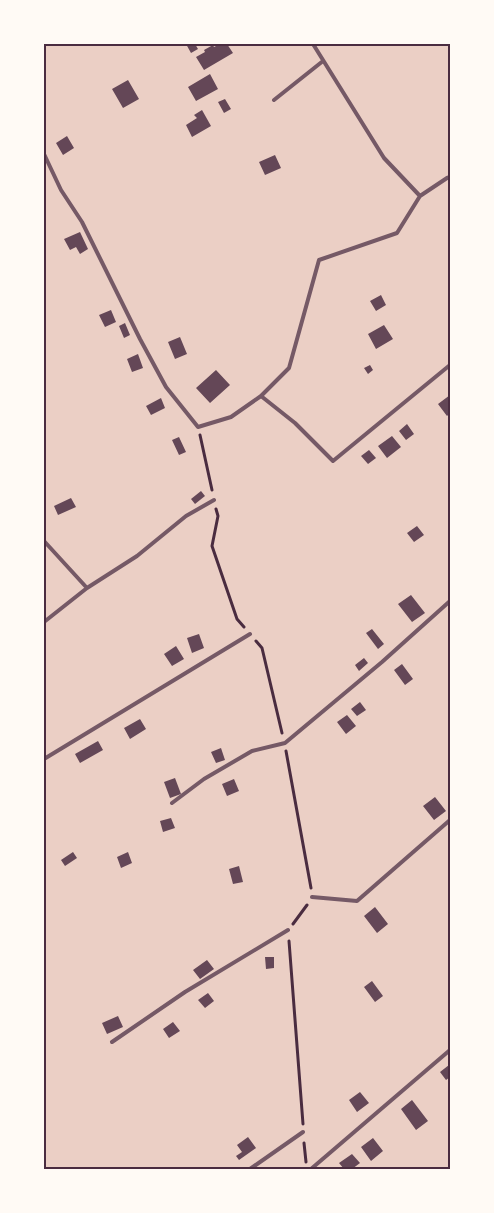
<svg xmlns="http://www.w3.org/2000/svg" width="494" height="1213" font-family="'Playfair Display',serif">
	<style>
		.green { fill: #ebcfc5 }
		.building { fill: #644757 }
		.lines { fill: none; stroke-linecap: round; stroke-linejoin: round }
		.path { stroke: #4a2c40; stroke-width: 3 }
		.service { stroke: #755966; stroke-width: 4 }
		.neatline { fill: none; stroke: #4a2c40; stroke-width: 2 }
	</style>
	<rect width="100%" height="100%" fill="#f7e1d7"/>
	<!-- green -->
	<path class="green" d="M44,44H450V1169H44Z"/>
	<!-- building -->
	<path class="building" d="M186,44H195L198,49L191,53Z
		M220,44H227L233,53L204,70L196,57L205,52L204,50L213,45L214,47Z
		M210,74L218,89L196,101L188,87Z
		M128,80L139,99L123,108L112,89Z
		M225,99L231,109L224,113L218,102Z
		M202,110L211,126L192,137L186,125L197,118L194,115Z
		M67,136L74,148L63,155L56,143Z
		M275,155L281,168L265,175L259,162Z
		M80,232L88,249L80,254L76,247L70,250L64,239Z
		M381,295L386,305L376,311L370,301Z
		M111,310L116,322L105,327L99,315Z
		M125,323L130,335L124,338L119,326Z
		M384,325L393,339L376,349L368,334Z
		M180,337L187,354L175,359L168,342Z
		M138,354L143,368L132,372L127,359Z
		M370,365L373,370L368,374L364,368Z
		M216,370L230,385L210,403L196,388Z
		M450,395V413L447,416L438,404Z
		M161,398L165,408L151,415L146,406Z
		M407,424L414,434L406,440L399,431Z
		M392,436L401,447L387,458L378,446Z
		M179,437L186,452L179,455L172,440Z
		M369,450L376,458L368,464L361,456Z
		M201,491L205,496L195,504L191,499Z
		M71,498L76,507L58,515L54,506Z
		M417,526L424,535L414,542L407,533Z
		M411,595L425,613L412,622L398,604Z
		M372,629L384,644L378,649L366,633Z
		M199,634L204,648L192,653L187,638Z
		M176,646L184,659L172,666L164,654Z
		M364,658L368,663L359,671L355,665Z
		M402,664L413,679L405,685L394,670Z
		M360,702L366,710L357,716L351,709Z
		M347,715L356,726L346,734L337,722Z
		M140,719L146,729L130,739L124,728Z
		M98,741L103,750L80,763L75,754Z
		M221,748L225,760L216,763L211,752Z
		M175,778L181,794L170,798L164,782Z
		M234,779L239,791L227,796L222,784Z
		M435,797L446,811L434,820L423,806Z
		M171,818L175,828L163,832L160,821Z
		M73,852L77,858L65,866L61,860Z
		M128,852L132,863L121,868L117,857Z
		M239,866L243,882L233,884L229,869Z
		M375,907L388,924L377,933L364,916Z
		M265,957H274V968L266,969Z
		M207,960L214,969L200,979L193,970Z
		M372,981L383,996L375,1002L364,987Z
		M208,993L214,1001L205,1008L198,1000Z
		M118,1016L123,1027L107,1034L102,1023Z
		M173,1022L180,1031L169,1038L163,1029Z
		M449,1065L450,1077L446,1080L440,1072Z
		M360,1092L369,1103L357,1112L349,1100Z
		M412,1100L428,1121L416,1130L401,1109Z
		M248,1137L256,1148L239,1160L236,1156L242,1152L237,1145Z
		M373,1138L383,1151L371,1161L361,1147Z
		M352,1154L360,1163L352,1169H344L339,1163Z"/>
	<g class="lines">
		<!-- path -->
		<path class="path" d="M200,435L212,490
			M216,509L218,516L212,546L237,619L244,627
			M256,641L262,648L282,733
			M286,751L311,888
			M293,924L307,905
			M289,941L303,1124
			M304,1143L306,1162"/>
		<!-- service -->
		<path class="service" d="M313,44L384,158L420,196
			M274,100L323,61
			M44,154L61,190L82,222L140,339L166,387L198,427L231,417L261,396L289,368L319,260L397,233L420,196L447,178L450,177
			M261,396L295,423L333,461L450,365
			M44,541L87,588
			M44,622L87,588L137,556L186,516L214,500
			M44,759L250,634
			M172,803L204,779L252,751L285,743L382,662L450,601
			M312,897L357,901L450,820
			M112,1042L185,992L288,930
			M250,1169L303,1132
			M311,1169L450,1050"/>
	</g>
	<!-- border -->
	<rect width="494" height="1213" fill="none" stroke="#fffaf5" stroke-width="90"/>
	<rect x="45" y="45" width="404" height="1123" class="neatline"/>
</svg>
